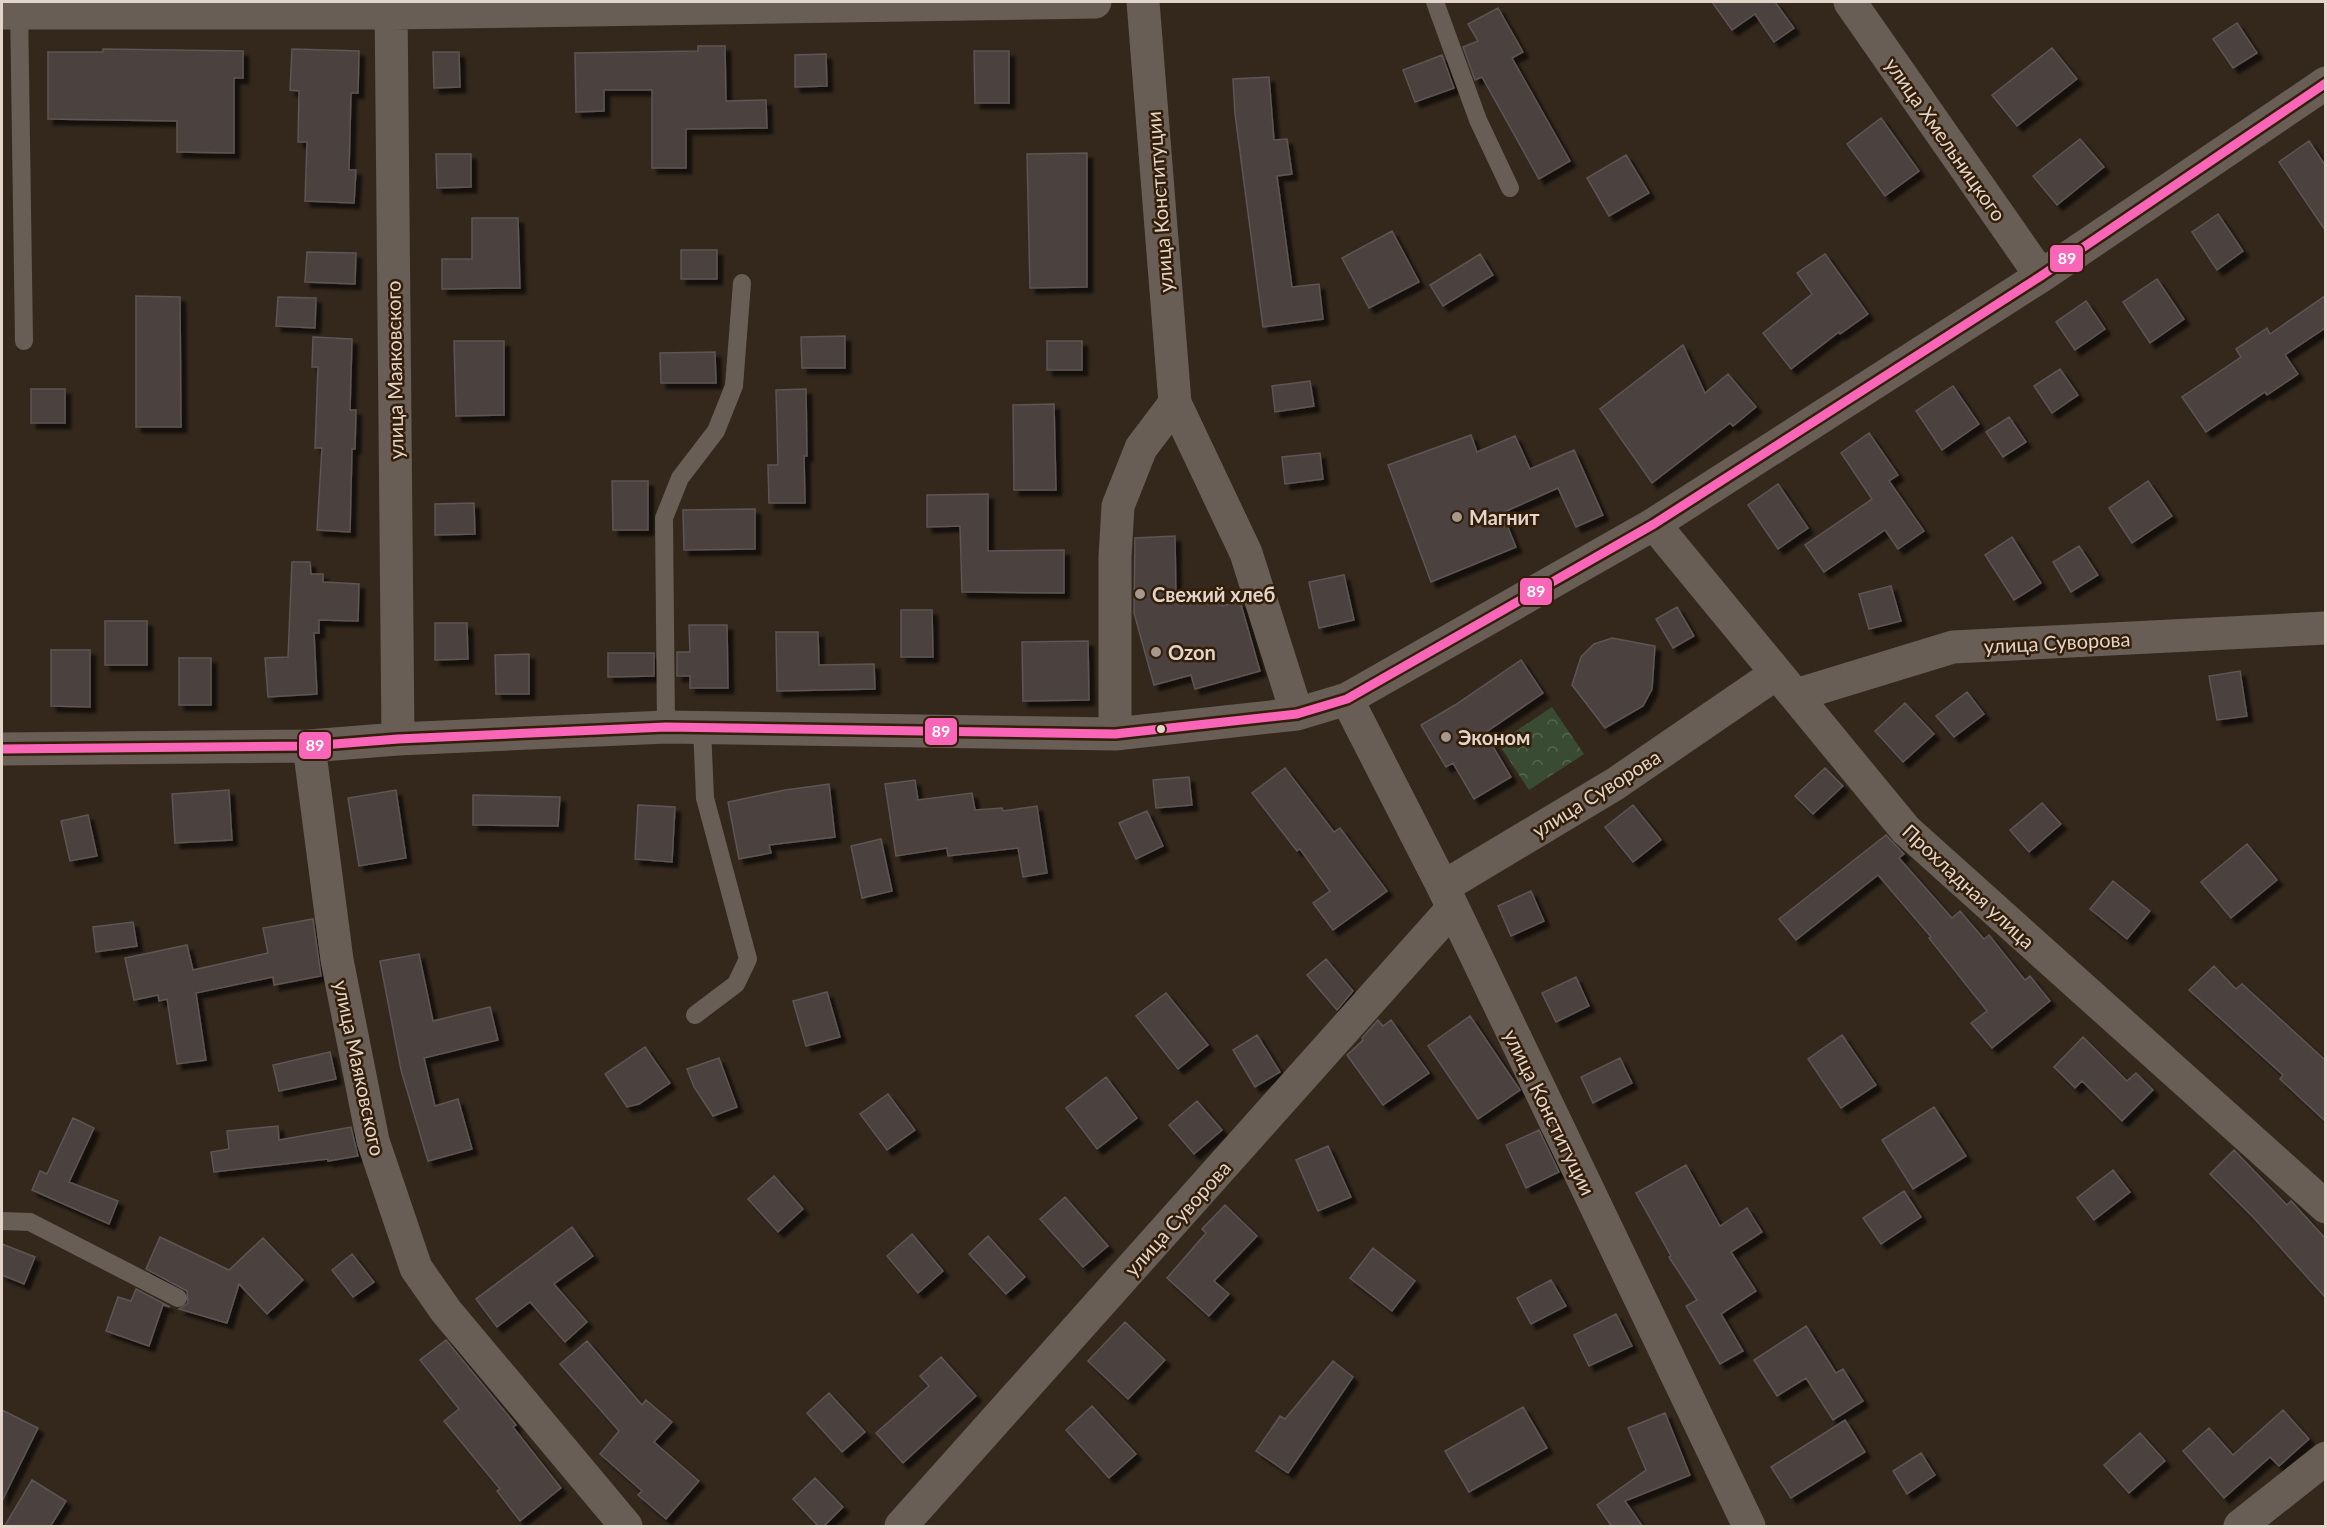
<svg xmlns="http://www.w3.org/2000/svg" width="2327" height="1528" font-family="Lato,sans-serif">
	<style>
		.forest { fill: url(#forest-crowns) }
		.building { fill: #4b4240; stroke: #5e5453; stroke-width: 1.5; filter: url(#shadow) }
		.lines { fill: none; stroke-linecap: round; stroke-linejoin: round }
		.lane { stroke: #685e56; stroke-width: 18 }
		.street { stroke: #685e56; stroke-width: 33 }
		.bus-1-casing { stroke: #331e0a; stroke-width: 14 }
		.bus-1 { stroke: #fa66b7; stroke-width: 9 }
		.poi-dot { fill: #a6988d; stroke: #331e0a; stroke-width: 2 }
		.bus-dot { fill: #e3d5c9; stroke: #331e0a; stroke-width: 2 }
		.labels { text-anchor: middle; dominant-baseline: central; stroke-width: 5; stroke-linejoin: round; paint-order: stroke }
		.street-label { font-size: 20px; fill: #e3d5c9; stroke: #331e0a }
		.poi-label { font-size: 20px; font-weight: bold; fill: #e3d5c9; stroke: #331e0a; text-anchor: start }
		.line-badge { stroke: #331e0a; stroke-width: 2 }
		.badge-label { font-size: 16px; text-anchor: middle; font-weight: bold; fill: #fff }
	</style>
	<defs>
		<pattern id="forest-crowns" width="20" height="18" patternUnits="userSpaceOnUse" patternTransform="scale(1.5)"><rect width="20" height="18" fill="#394c33"/><path d="M2 6a3 3 0 1 1 6 0M12 15a3 3 0 1 1 6 0" fill="none" stroke="#56654f"/></pattern>
		<filter id="shadow"><feDropShadow dx="5.5" dy="5.5" stdDeviation="1.5" flood-color="#0009"/></filter>
	</defs>
	<rect width="100%" height="100%" fill="#34281d"/>
	<!-- forest -->
	<path class="forest" d="M1552,707L1584,754L1529,790L1498,743Z"/>
	<!-- building -->
	<path class="building" d="M1712,2H1775L1794,28L1774,42L1755,14L1732,30Z
		M1498,8L1523,52L1512,58L1570,161L1539,179L1482,77L1475,80L1463,47L1478,41L1468,24Z
		M2237,23L2257,53L2233,68L2213,39Z
		M698,46H725L726,101L766,100L767,128L686,129V168H652V90H604V111L576,112L575,53L698,51Z
		M2052,48L2077,79L2017,126L1992,95Z
		M103,49L243,51V78H234V153L177,152V121L48,119V52H103Z
		M292,49L359,51L358,93H351L349,170H356L354,203L305,201L307,142H298L299,91L290,90Z
		M974,51H1009V103H975Z
		M433,52H459L460,87L434,88Z
		M826,54L827,86L795,87V55Z
		M1442,55L1454,88L1415,102L1403,70Z
		M1269,77L1274,140L1287,139L1292,174L1277,176L1292,287L1319,284L1323,319L1263,327L1235,114L1233,79Z
		M1881,118L1919,171L1885,196L1847,144Z
		M2080,139L2104,167L2057,205L2033,176Z
		M2309,141L2325,165V230L2279,162Z
		M1087,153V287L1030,288L1027,154Z
		M436,154H471V187L437,188Z
		M1626,155L1649,193L1609,216L1587,178Z
		M2218,214L2243,251L2217,270L2192,232Z
		M472,218H518L520,288L442,289V259H472Z
		M1392,231L1419,282L1369,308L1342,258Z
		M681,250H717V279H681Z
		M307,252L356,253L355,284L305,282Z
		M1480,254L1493,275L1443,306L1430,285Z
		M1825,254L1868,314L1840,334L1839,332L1791,369L1763,333L1812,294L1797,273Z
		M2157,279L2184,319L2150,343L2123,302Z
		M136,296L180,297L181,427H136Z
		M2325,296V328L2285,355L2298,374L2267,395L2265,392L2206,432L2182,397L2241,357L2236,349L2267,328L2270,334Z
		M278,297L316,298L315,328L276,326Z
		M2086,301L2105,329L2075,350L2056,322Z
		M845,336V368H802L801,337Z
		M313,337L352,339L350,410H356L355,449H352L350,532L317,530L322,448H315L318,367H312Z
		M454,341H504V415L456,416Z
		M1047,341H1082V370H1047Z
		M1683,345L1705,393L1728,374L1756,407L1733,426L1730,423L1652,483L1600,409Z
		M715,352L716,383H661L660,353Z
		M2060,369L2078,395L2052,413L2034,386Z
		M1310,381L1314,406L1275,412L1272,386Z
		M1953,386L1979,424L1942,450L1916,411Z
		M31,389H65V423H31Z
		M806,389L807,456H804L805,503H769L768,465H778L776,390Z
		M1054,404L1056,490H1014L1013,405Z
		M2009,417L2026,442L2003,457L1986,432Z
		M1869,433L1898,475L1889,481L1924,531L1898,549L1885,530L1824,572L1805,545L1872,499L1841,453Z
		M1471,435L1477,452L1515,436L1530,469L1574,450L1603,515L1576,527L1558,488L1502,513L1516,547L1431,582L1388,465Z
		M1320,453L1323,479L1285,484L1282,457Z
		M612,481H648V530H613Z
		M2148,481L2172,516L2132,543L2109,508Z
		M1778,484L1808,528L1778,549L1748,505Z
		M988,494V551L1064,550V593L962,592L960,526L927,527V495Z
		M474,503L475,534L435,535V504Z
		M755,509V549L684,550L683,510Z
		M1175,536L1176,600L1218,589L1222,606L1240,601L1260,671L1195,689L1191,675L1154,685L1134,613L1135,538Z
		M2012,537L2041,583L2014,600L1985,555Z
		M2079,546L2098,575L2071,592L2053,562Z
		M292,562H310L311,574H323V582L359,584L358,621L319,620V633H314L317,694L268,697L265,658L288,657Z
		M1344,575L1354,620L1319,628L1309,582Z
		M1891,586L1901,621L1869,629L1859,594Z
		M1677,607L1694,636L1673,648L1656,619Z
		M901,610H932L933,657H901Z
		M105,621H147V665H105Z
		M435,623H467L468,659L435,660Z
		M689,625H727L728,688H690V676H677V652H690Z
		M776,632H818L819,665L874,664L875,689L777,691Z
		M1612,638L1655,646L1652,689L1643,706L1605,728L1572,685L1581,657L1594,644Z
		M1088,641L1089,700L1023,701L1022,642Z
		M51,650H90V707L51,706Z
		M608,653H654V676L608,677Z
		M529,654V694H496L495,655Z
		M179,658H211V705H179Z
		M1521,660L1543,693L1485,733L1511,777L1474,799L1453,763L1446,767L1421,725L1455,705Z
		M2240,671L2247,716L2217,720L2209,676Z
		M1967,692L1984,714L1954,737L1936,716Z
		M1905,703L1934,734L1903,762L1875,731Z
		M1285,768L1334,832L1340,828L1387,891L1333,930L1313,903L1330,891L1300,849L1297,851L1252,793Z
		M1825,768L1843,786L1813,814L1795,796Z
		M1189,777L1192,805L1156,808L1153,780Z
		M915,780L918,800L972,793L975,810L1002,808L1003,811L1037,806L1047,873L1023,877L1018,848L948,856L947,848L896,856L885,784Z
		M829,784L835,837L769,845L771,853L739,859L728,802L785,790Z
		M229,790L232,840L175,843L172,794Z
		M396,790L406,858L359,866L348,798Z
		M473,795L560,797L558,826L473,825Z
		M2042,803L2061,824L2029,852L2010,830Z
		M638,805L675,807L672,862L635,859Z
		M1633,805L1661,840L1633,862L1605,827Z
		M1147,811L1163,846L1136,859L1119,823Z
		M88,815L97,856L70,861L61,821Z
		M1886,835L1904,854L1899,858L1952,918L1960,911L1984,939L1989,935L2025,980L2030,976L2050,1001L1992,1048L1971,1023L1987,1011L1929,938L1931,937L1878,875L1796,940L1779,919Z
		M881,839L892,891L862,898L851,846Z
		M2247,844L2277,880L2231,918L2201,882Z
		M2113,881L2150,911L2127,939L2090,909Z
		M1531,891L1544,921L1511,936L1498,906Z
		M313,919L321,976L274,985L273,977L196,993L206,1060L177,1064L167,999L159,1001L158,995L134,1000L125,958L187,945L193,970L268,953L263,928Z
		M133,922L137,946L96,952L93,927Z
		M419,954L433,1021L490,1007L498,1040L424,1058L435,1106L458,1099L472,1149L428,1161L401,1070L380,961Z
		M1326,959L1353,991L1337,1010L1307,975Z
		M2214,966L2236,989L2242,984L2325,1060V1121L2280,1079L2283,1075L2189,990Z
		M1576,977L1589,1006L1556,1022L1542,993Z
		M827,992L840,1037L806,1046L793,1001Z
		M1166,993L1208,1045L1178,1069L1136,1016Z
		M1470,1016L1520,1090L1478,1119L1428,1046Z
		M1378,1020L1383,1026L1391,1020L1429,1073L1383,1105L1347,1055L1363,1040L1362,1038Z
		M1257,1035L1280,1072L1255,1087L1233,1050Z
		M1842,1035L1876,1085L1841,1108L1808,1059Z
		M2083,1037L2127,1081L2136,1073L2153,1090L2122,1121L2082,1081L2075,1088L2054,1067Z
		M645,1047L670,1083L639,1104L627,1107L605,1074Z
		M330,1052L336,1079L279,1091L273,1065Z
		M719,1058L737,1107L713,1116L694,1087L687,1069Z
		M1620,1058L1632,1083L1593,1103L1581,1077Z
		M1106,1077L1137,1118L1097,1149L1066,1108Z
		M888,1094L915,1130L887,1150L860,1114Z
		M1197,1101L1222,1130L1194,1154L1169,1125Z
		M1934,1107L1966,1156L1913,1189L1882,1140Z
		M73,1118L94,1128L69,1182L118,1201L109,1224L32,1190L40,1171L47,1174Z
		M278,1126L279,1140L351,1127L358,1156L328,1161V1159L214,1172L211,1152L229,1149L227,1131Z
		M1539,1130L1559,1172L1526,1188L1506,1145Z
		M1328,1146L1351,1197L1318,1211L1296,1160Z
		M2234,1150L2287,1205L2291,1201L2293,1203L2325,1238V1297L2253,1217L2210,1174Z
		M1686,1165L1720,1226L1747,1208L1762,1232L1731,1252L1756,1291L1721,1314L1743,1351L1720,1364L1686,1306L1697,1300L1669,1257L1671,1256L1636,1193Z
		M2113,1170L2130,1192L2094,1220L2077,1198Z
		M774,1176L803,1209L778,1232L748,1199Z
		M1904,1191L1921,1217L1881,1244L1863,1218Z
		M1065,1197L1108,1246L1083,1267L1040,1219Z
		M1225,1205L1257,1236L1214,1281L1229,1294L1209,1316L1167,1278L1206,1233L1202,1229Z
		M572,1227L593,1256L554,1284L587,1322L565,1342L530,1302L497,1327L476,1299Z
		M912,1234L943,1271L918,1293L887,1256Z
		M988,1236L1025,1277L1006,1294L969,1254Z
		M160,1237L229,1270L263,1238L303,1280L267,1314L239,1284L227,1323L179,1309L188,1303L187,1291L146,1269Z
		M2,1244L35,1257L24,1284L2,1275Z
		M1373,1248L1415,1281L1392,1311L1350,1278Z
		M352,1254L374,1282L353,1297L332,1270Z
		M1551,1280L1566,1306L1531,1324L1517,1298Z
		M136,1289L170,1307L163,1305L149,1346L106,1331L118,1297L131,1301Z
		M1616,1314L1632,1346L1589,1366L1574,1335Z
		M1125,1322L1165,1360L1128,1399L1088,1361Z
		M1806,1326L1836,1373L1843,1369L1863,1401L1833,1420L1806,1378L1777,1396L1754,1360Z
		M446,1340L516,1425L513,1427L561,1488L520,1521L497,1491L500,1489L444,1421L459,1409L420,1360Z
		M587,1341L642,1405L646,1400L672,1422L654,1442L699,1481L666,1519L638,1495L642,1491L600,1454L619,1431L560,1364Z
		M941,1357L976,1396L903,1463L876,1433L929,1386L920,1376Z
		M1333,1361L1353,1377L1288,1473L1256,1451L1280,1416L1285,1419Z
		M829,1393L865,1432L842,1452L807,1413Z
		M1092,1406L1136,1454L1109,1478L1066,1430Z
		M1523,1407L1547,1448L1469,1492L1445,1451Z
		M2,1410L38,1428L2,1501Z
		M2283,1410L2309,1439L2279,1466L2270,1457L2224,1498L2183,1451L2209,1428L2233,1455Z
		M1665,1413L1690,1475L1625,1501L1643,1527H1612L1597,1505L1646,1470L1628,1428Z
		M1845,1420L1865,1452L1791,1498L1771,1467Z
		M2140,1433L2165,1461L2129,1493L2104,1465Z
		M1921,1453L1935,1475L1907,1494L1893,1471Z
		M815,1478L843,1507L823,1527H819L793,1499Z
		M32,1480L66,1501L50,1527H4Z"/>
	<g class="lines">
		<!-- lane -->
		<path class="lane" d="M1435,2L1478,120L1510,188
			M19,6L24,341
			M666,727L664,518L680,478L716,431L734,386L742,283
			M695,1015L736,984L748,959L705,798L702,728
			M2,1221L30,1222L178,1298"/>
		<!-- street -->
		<path class="street" d="M391,2L398,739
			M1143,2L1175,403L1246,553L1297,714
			M1850,2L2041,276
			M2,13H391L1095,2
			M1654,524L1906,830L2326,1207
			M1796,695L1953,647L2326,628
			M1347,699L1443,887L1749,1526
			M1115,734V557L1118,506L1141,448L1175,403
			M309,746L337,960L373,1141L416,1268L446,1311L626,1526
			M2,749L309,746L398,739L666,727L1115,734L1297,714L1347,699L1654,524L2041,276L2326,83
			M1443,887L1615,784L1777,673
			M901,1526L1452,909
			M2240,1526L2326,1458"/>
		<defs>
			<path id="bus-1" d="M2,749L309,746L398,739L666,727L1115,734L1297,714L1347,699L1654,524L2041,276L2326,83"/>
		</defs>
		<!-- bus-1 casing -->
		<use href="#bus-1" class="bus-1-casing"/>
		<!-- bus-1 -->
		<use href="#bus-1" class="bus-1"/>
	</g>
	<!-- markers -->
	<g class="poi-dot">
		<circle cx="1457" cy="517" r="6"/>
		<circle cx="1140" cy="594" r="6"/>
		<circle cx="1156" cy="652" r="6"/>
		<circle cx="1446" cy="737" r="6"/>
	</g>
	<circle class="bus-dot" cx="1161" cy="729" r="5"/>
	<g class="labels">
		<!-- street labels -->
		<g class="street-label">
			<text transform="translate(1946 139) rotate(55)">улица Хмельницкого</text>
			<text transform="translate(1159 202) rotate(-94)">улица Конституции</text>
			<text transform="translate(394 370) rotate(-91)">улица Маяковского</text>
			<text transform="translate(2057 642) rotate(-3)">улица Суворова</text>
			<text transform="translate(1596 793) rotate(-32)">улица Суворова</text>
			<text transform="translate(1969 886) rotate(43)">Прохладная улица</text>
			<text transform="translate(360 1068) rotate(78)">улица Маяковского</text>
			<text transform="translate(1550 1112) rotate(64)">улица Конституции</text>
			<text transform="translate(1177 1218) rotate(-48)">улица Суворова</text>
		</g>
		<!-- poi labels -->
		<g class="poi-label">
			<text x="1469" y="517">Магнит</text>
			<text x="1152" y="594">Свежий хлеб</text>
			<text x="1168" y="652">Ozon</text>
			<text x="1458" y="737">Эконом</text>
		</g>
	</g>
	<g class="line-badge">
		<rect x="2049" y="244" width="35" height="29" rx="6" fill="#fa66b7"/>
		<rect x="1519" y="577" width="34" height="29" rx="6" fill="#fa66b7"/>
		<rect x="924" y="717" width="34" height="29" rx="6" fill="#fa66b7"/>
		<rect x="298" y="731" width="34" height="29" rx="6" fill="#fa66b7"/>
	</g>
	<g class="badge-label">
		<text x="2067" y="264">89</text>
		<text x="1536" y="597">89</text>
		<text x="941" y="737">89</text>
		<text x="315" y="751">89</text>
	</g>
	<!-- border -->
	<rect width="2327" height="1528" fill="none" stroke="#e3d5c9" stroke-width="6"/>
</svg>
